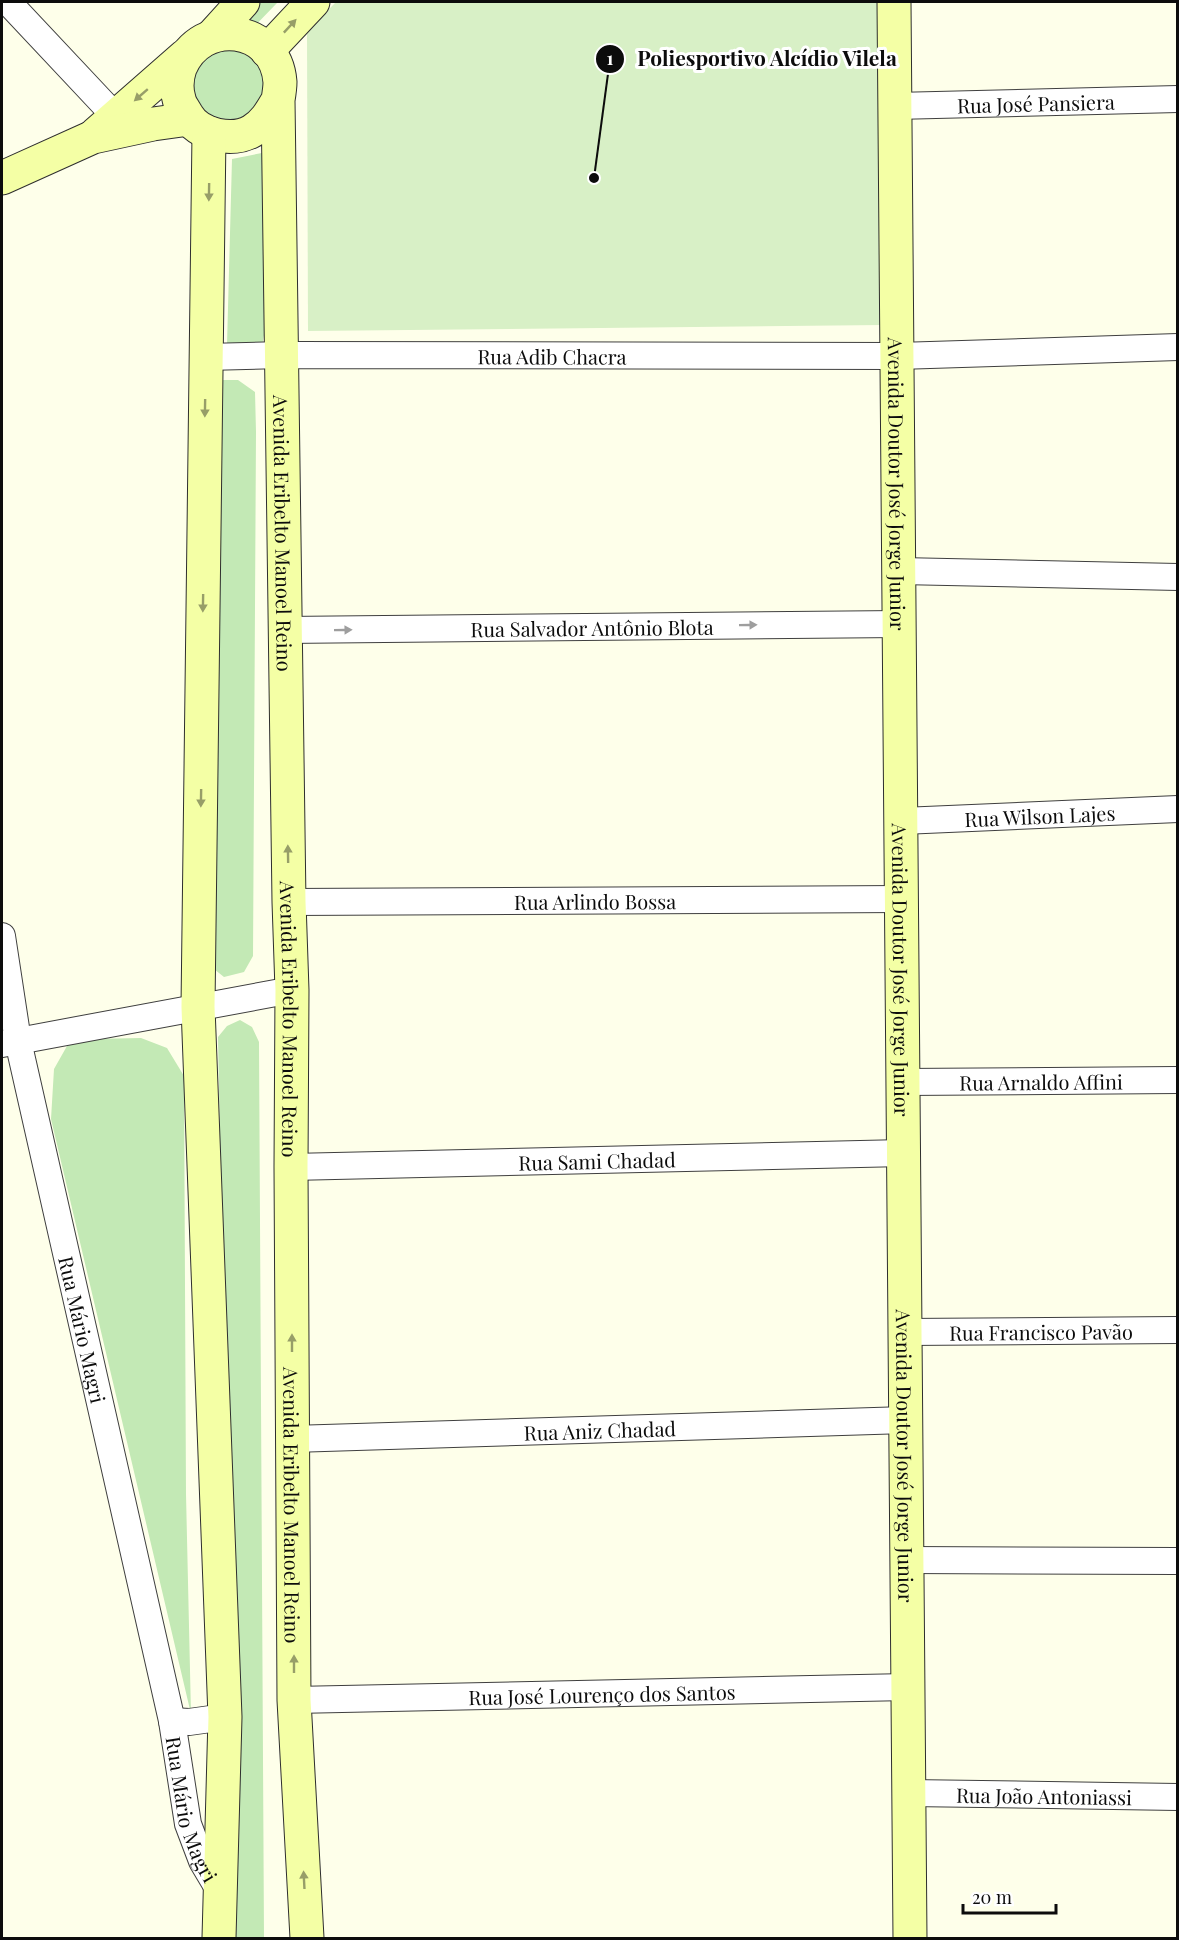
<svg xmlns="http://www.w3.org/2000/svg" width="1179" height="1940" font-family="'Playfair Display',serif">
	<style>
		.green { fill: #c3e9b5 }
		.pitch { fill: #d8f0c6 }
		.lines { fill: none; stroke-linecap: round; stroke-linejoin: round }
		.street-casing { stroke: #3f3f3f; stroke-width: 28 }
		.secondary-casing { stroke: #2e2e2e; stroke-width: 35 }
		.street { stroke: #fff; stroke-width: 26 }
		.secondary { stroke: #f4ffa5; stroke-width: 33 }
		.oneway { fill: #979e68 }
		.oneway2 { fill: #9e9e9e }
		.labels { text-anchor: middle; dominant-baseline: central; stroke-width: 6; stroke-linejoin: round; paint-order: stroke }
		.street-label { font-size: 20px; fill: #0c0c0c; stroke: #fff }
		.leader { fill: none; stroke: #0c0c0c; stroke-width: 2 }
		.callout-dot { fill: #0c0c0c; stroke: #fff; stroke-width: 2 }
		.mark-label { font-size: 18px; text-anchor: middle; font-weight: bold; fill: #fff }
		.callout-label { font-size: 21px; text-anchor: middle; font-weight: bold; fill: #0c0c0c; stroke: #fff; stroke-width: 6; stroke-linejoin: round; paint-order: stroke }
	</style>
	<rect width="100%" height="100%" fill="#feffea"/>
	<!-- green -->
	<path class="green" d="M247,2H278L246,35Z
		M224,41L268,67L259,113L225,127L191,105V64Z
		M272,151L267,319L262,346L227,345L232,159Z
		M220,380H238L255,392L256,432L253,956L244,972L224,977L209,965Z
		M240,1020L252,1027L259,1042L264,1938H235L218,1037L227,1026Z
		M141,1038L167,1048L184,1076L186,1494L191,1714L51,1119L54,1069L67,1046L91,1039Z"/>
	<!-- pitch -->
	<path class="pitch" d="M336,2H877L883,325L308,331L307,32Z"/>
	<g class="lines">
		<defs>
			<g id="street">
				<path d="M8,2L116,117L125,129"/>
				<path id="s1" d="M895,106L1178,99"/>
				<path id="s2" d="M206,357L282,355L898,356L1178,347"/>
				<path d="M900,571L1178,577"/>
				<path id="s3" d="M284,630L900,624"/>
				<path id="s4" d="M902,821L1178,809"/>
				<path id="s5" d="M289,902L902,899"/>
				<path id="s6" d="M2,936L18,1041L172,1721L188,1824L202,1861L221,1893"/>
				<path d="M2,1044L292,990"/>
				<path id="s7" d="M903,1082L1178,1080"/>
				<path id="s8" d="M291,1167L904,1153"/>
				<path id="s9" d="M905,1332L1178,1330"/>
				<path id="s10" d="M292,1439L906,1420"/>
				<path d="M907,1560L1178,1561"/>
				<path id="s11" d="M294,1700L908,1687"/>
				<path d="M172,1721L189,1722L225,1717"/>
				<path id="s12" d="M909,1793L1178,1797"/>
			</g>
			<g id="secondary">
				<path id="s13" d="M894,2L910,1938"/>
				<path d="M213,35L243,2"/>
				<path d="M267,51L313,2"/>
				<path id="s14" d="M278,100C271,112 265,123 252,131C233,142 199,136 187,115C185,111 180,105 179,99C176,89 177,77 180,68C201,16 276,25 280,82C280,87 279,94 278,100L289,902L292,990L291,1167L294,1700L307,1938"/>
				<path d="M209,133L198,1007L225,1717L219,1938"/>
				<path d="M96,134L185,56"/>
				<path d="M2,178L93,137L153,124L189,119"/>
			</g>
		</defs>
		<!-- street casing -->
		<use href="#street" class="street-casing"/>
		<!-- secondary casing -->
		<use href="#secondary" class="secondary-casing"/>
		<!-- street -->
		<use href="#street" class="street"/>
		<!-- secondary -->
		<use href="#secondary" class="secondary"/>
	</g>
	<!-- one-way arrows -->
	<defs><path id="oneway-solid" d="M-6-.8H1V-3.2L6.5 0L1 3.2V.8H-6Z" transform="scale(1.5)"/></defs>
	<g class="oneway">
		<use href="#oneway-solid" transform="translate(290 26) rotate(-47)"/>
		<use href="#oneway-solid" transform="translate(141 95) rotate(139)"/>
		<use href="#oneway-solid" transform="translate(209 192) rotate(91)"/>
		<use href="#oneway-solid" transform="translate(205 408) rotate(91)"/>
		<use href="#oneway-solid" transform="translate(203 603) rotate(91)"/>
		<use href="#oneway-solid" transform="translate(201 798) rotate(91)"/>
		<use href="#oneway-solid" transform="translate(288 854) rotate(-91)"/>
		<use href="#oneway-solid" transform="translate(292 1343) rotate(-90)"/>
		<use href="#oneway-solid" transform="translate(294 1664) rotate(-90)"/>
		<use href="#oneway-solid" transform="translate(304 1880) rotate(-93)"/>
	</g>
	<g class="oneway2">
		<use href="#oneway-solid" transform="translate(748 625) rotate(-1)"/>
		<use href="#oneway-solid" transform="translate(343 630) rotate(-1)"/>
	</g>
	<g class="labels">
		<!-- street labels -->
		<g class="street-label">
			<text stroke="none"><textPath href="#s1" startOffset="141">Rua José Pansiera</textPath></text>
			<text stroke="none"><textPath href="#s2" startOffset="346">Rua Adib Chacra</textPath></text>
			<text stroke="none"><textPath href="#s13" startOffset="482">Avenida Doutor José Jorge Junior</textPath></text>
			<text stroke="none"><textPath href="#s14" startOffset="756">Avenida Eribelto Manoel Reino</textPath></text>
			<text stroke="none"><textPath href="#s3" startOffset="308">Rua Salvador Antônio Blota</textPath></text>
			<text stroke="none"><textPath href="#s4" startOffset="138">Rua Wilson Lajes</textPath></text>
			<text stroke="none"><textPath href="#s5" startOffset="306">Rua Arlindo Bossa</textPath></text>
			<text stroke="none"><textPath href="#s13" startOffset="968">Avenida Doutor José Jorge Junior</textPath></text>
			<text stroke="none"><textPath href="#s14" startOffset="1242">Avenida Eribelto Manoel Reino</textPath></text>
			<text stroke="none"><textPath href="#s7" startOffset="138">Rua Arnaldo Affini</textPath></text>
			<text stroke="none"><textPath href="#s8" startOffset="306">Rua Sami Chadad</textPath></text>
			<text stroke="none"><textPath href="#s6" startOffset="402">Rua Mário Magri</textPath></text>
			<text stroke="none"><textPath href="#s9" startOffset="136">Rua Francisco Pavão</textPath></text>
			<text stroke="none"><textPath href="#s10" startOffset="308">Rua Aniz Chadad</textPath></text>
			<text stroke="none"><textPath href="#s13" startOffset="1454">Avenida Doutor José Jorge Junior</textPath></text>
			<text stroke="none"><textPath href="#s14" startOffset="1728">Avenida Eribelto Manoel Reino</textPath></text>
			<text stroke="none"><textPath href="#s11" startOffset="308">Rua José Lourenço dos Santos</textPath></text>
			<text stroke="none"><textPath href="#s12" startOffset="135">Rua João Antoniassi</textPath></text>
			<text stroke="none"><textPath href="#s6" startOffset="894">Rua Mário Magri</textPath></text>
		</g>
	</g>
	<!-- callouts -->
	<path class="leader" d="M594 178L610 59"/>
	<g class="callout-dot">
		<circle cx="594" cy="178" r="6"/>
		<circle cx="610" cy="59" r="15"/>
	</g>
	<g class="mark-label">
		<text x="610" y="65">1</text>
	</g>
	<g class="callout-label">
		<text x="767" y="66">Poliesportivo Alcídio Vilela</text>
	</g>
	<!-- border -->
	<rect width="1179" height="1940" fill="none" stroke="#0c0c0c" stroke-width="6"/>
	<!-- scale -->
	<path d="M963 1904v9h93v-9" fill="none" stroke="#0c0c0c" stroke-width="3"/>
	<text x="972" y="1904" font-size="18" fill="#0c0c0c" stroke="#ffffff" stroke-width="4.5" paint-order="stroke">20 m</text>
</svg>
